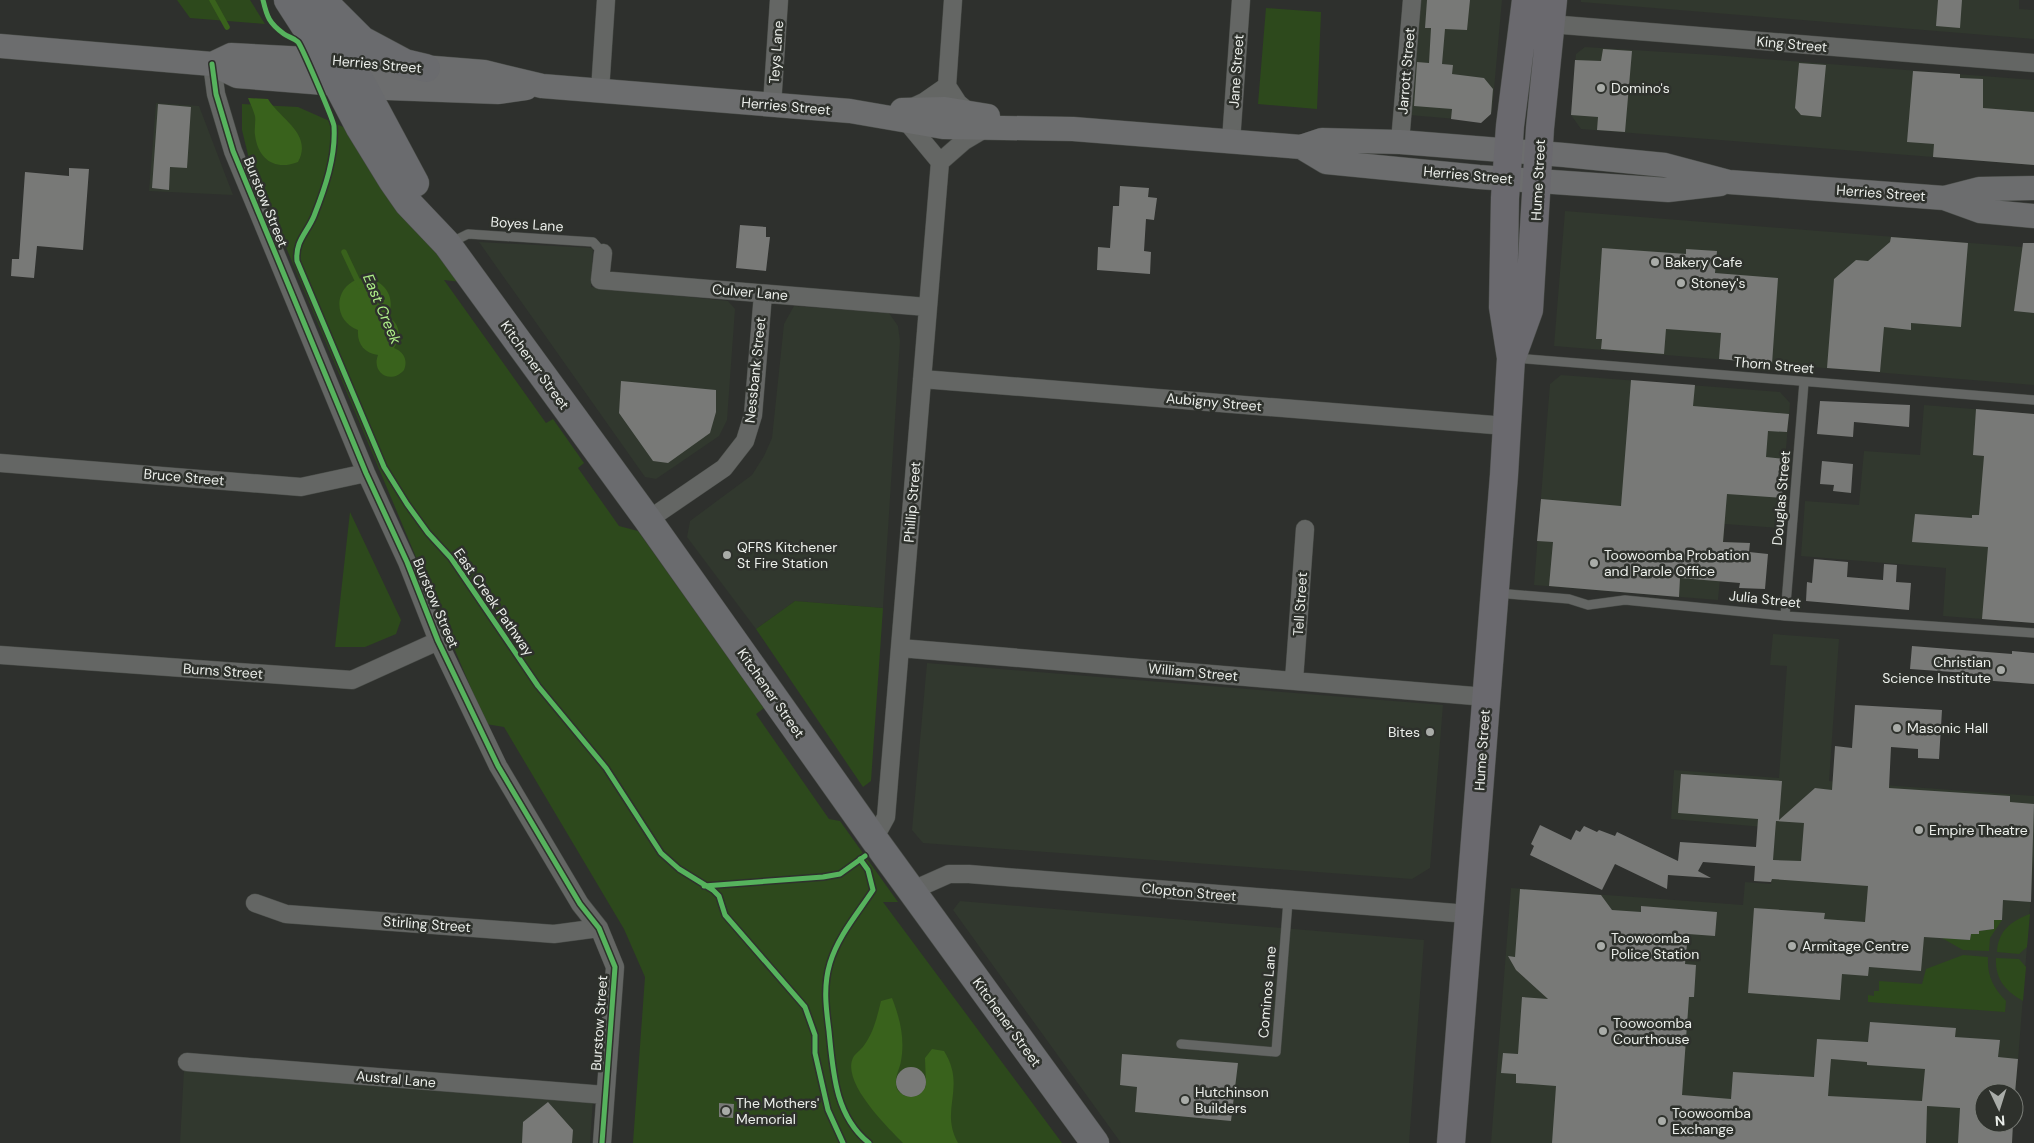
<svg xmlns="http://www.w3.org/2000/svg" width="2034" height="1143" font-family="'DM Sans',sans-serif">
	<style>
		.built { fill: #31382e }
		.green { fill: #2d491c }
		.water { fill: #39621c }
		.lines { fill: none; stroke-linecap: round; stroke-linejoin: round }
		.stream { stroke: #39621c; stroke-width: 5.5 }
		.building { fill: #787977; fill-rule: evenodd }
		.service-casing { stroke: #494c48; stroke-width: 10 }
		.minor-casing { stroke: #494c48; stroke-width: 19 }
		.secondary-casing { stroke: #494c48; stroke-width: 25 }
		.primary-casing { stroke: #494c48; stroke-width: 29 }
		.trunk-casing { stroke: #494c48; stroke-width: 29 }
		.service { stroke: #646664; stroke-width: 9 }
		.minor { stroke: #646664; stroke-width: 18 }
		.secondary { stroke: #6c6d6e; stroke-width: 24 }
		.primary { stroke: #6a6b6e; stroke-width: 28 }
		.trunk { stroke: #6a696e; stroke-width: 28 }
		.cycleway-casing { stroke: #2e312c; stroke-width: 8 }
		.cycleway { stroke: #56b35d; stroke-width: 5 }
		.poi-dot { fill: #a9aca8; stroke: #2e312c; stroke-width: 2 }
		.labels { text-anchor: middle; dominant-baseline: central; stroke-width: 5; stroke-linejoin: round; paint-order: stroke }
		.street-label { font-size: 14px; fill: #ebeeea; stroke: #2e312c }
		.poi-label { font-size: 14px; fill: #ebeeea; stroke: #2e312c; text-anchor: start }
		.water-label { font-size: 15px; font-style: italic; fill: #aeef89; stroke: #2e312c }
	</style>
	<rect width="100%" height="100%" fill="#2e302d"/>
	<!-- built -->
	<path class="built" d="M1421,0H1502L1492,112L1480,121L1409,115Z
		M1581,0H2019V9L2034,10V39L1581,2Z
		M1585,47L1713,55L2034,80V165L1581,129L1571,115L1576,54Z
		M156,103L199,106L233,195L149,191Z
		M1565,211L2034,248V385L1554,346Z
		M479,242L593,248L591,287L728,301L735,309L727,420L719,436L656,479L645,477Z
		M794,306L889,313L898,326L900,341L883,608L795,601L756,629L687,537L690,521L752,475L764,456L772,438L784,324Z
		M1561,375L1780,392L1790,403L1779,528L1725,524L1718,600L1534,585L1550,384Z
		M1924,405L2034,414V623L1943,616L1946,568L1801,556L1805,501L1859,505L1864,451L1920,455Z
		M1773,634L1839,639L1829,781L2034,796V857L2014,1111V1093H1984V1123H2013L2012,1143H1491L1511,888L1743,905L1745,882L1771,884L1775,828L1671,819L1674,770L1779,778L1787,666L1770,665Z
		M927,663L1443,705L1430,868L1412,879L923,843L912,830Z
		M960,901L1424,940L1409,1143H1121L953,910Z
		M184,1070L593,1099L590,1143H180Z"/>
	<!-- green -->
	<path class="green" d="M177,0H250L265,24L190,18Z
		M1266,8L1321,12L1317,109L1258,104Z
		M242,104L298,107L350,130L461,282L444,280L546,423L553,419L584,463L578,468L619,526L638,531L764,708L756,714L829,819L840,821L898,902H883L1062,1143H633L645,977L624,929L504,727L486,724L249,159L242,130Z
		M350,512L401,620L396,634L365,647H335Z
		M795,601L883,608L871,781L863,787L756,629Z
		M2030,914L2027,947L2019,954L1997,952C1998,931 2011,921 2030,914Z
		M1994,920H2002L1990,938L1989,951L1963,950L1942,938L1970,940L1971,934H1978L1979,931L1994,929Z
		M1963,955L1988,957C1987,976 1993,987 2006,1001L2005,1012L1868,1002V995L1874,996V991H1879V981L1922,984L1926,969Z
		M1996,958L2019,959L2026,967L2023,1001C2005,991 1995,979 1996,958Z"/>
	<!-- water -->
	<path class="water" d="M248,98L268,99C281,120 313,134 298,162C276,171 258,160 255,135C254,129 256,122 255,116C253,109 250,103 248,98Z
		M363,278C383,278 397,297 388,316C400,324 402,337 394,348C404,352 408,360 404,370C391,385 371,373 378,355C364,353 357,344 358,330C331,320 334,283 363,278Z
		M892,998C900,1019 905,1038 901,1061C900,1068 895,1076 896,1084C896,1090 900,1093 905,1096L919,1095L926,1086L925,1058L932,1049L944,1051C967,1088 939,1109 958,1143H903C887,1127 839,1080 854,1056C857,1052 862,1049 865,1044C874,1031 877,1017 881,1001Z"/>
	<g class="lines">
		<!-- stream -->
		<path class="stream" d="M212,0L227,27
			M344,252L360,286"/>
	</g>
	<!-- building -->
	<path class="building" d="M1427,0H1470L1467,30L1445,29L1442,64L1453,65L1452,74L1484,78L1493,89L1491,114L1481,123L1451,119L1452,109L1414,106L1417,62L1429,63L1431,28H1425Z
		M1938,0H1962L1960,28L1936,26Z
		M1603,49L1632,51L1625,132L1597,130L1598,117L1571,115L1575,60L1601,61Z
		M1799,63L1826,65L1821,117L1801,115L1795,108Z
		M1913,71L1960,74V78L1983,79V108L2034,112V165L1933,157L1934,144L1907,142Z
		M158,104L191,107L187,168L170,167L169,190L152,188Z
		M69,168L89,169L83,250L37,246L34,278L11,276L12,259H19L25,172L69,176Z
		M1120,186L1149,188L1148,197L1157,198L1154,220L1146,219L1144,251L1151,252L1150,274L1097,270L1098,247L1110,248L1113,206H1119Z
		M740,225L766,227V237H770L766,271L736,268Z
		M1891,237L1968,243L1961,327L1911,323V330L1884,327L1880,372L1827,368L1834,279L1856,260L1868,261L1890,242Z
		M2023,243H2034V313L2014,311Z
		M1602,248L1686,254V249L1717,251L1715,273L1778,278L1772,364L1719,359L1721,333L1666,329L1664,354L1601,349L1602,339H1596Z
		M1631,380L1695,385L1693,406L1789,414L1787,432L1768,431L1766,457L1785,459L1782,498L1727,494L1723,542L1750,543L1749,552L1768,554L1765,589L1739,588L1740,583L1680,578L1679,597L1549,586L1553,542L1537,541L1541,499L1621,506Z
		M621,381L716,390V412L710,433L668,463L653,461L619,413Z
		M1820,401L1910,405L1909,427L1854,422L1853,437L1817,434Z
		M1976,409L2034,414V623L1982,619L1988,547L1912,542L1915,514L1972,518V515H1979L1984,456L1973,455Z
		M1822,461L1853,464L1851,493L1833,491L1834,485L1820,484Z
		M1814,559L1848,562L1847,577L1883,580L1884,564L1897,565L1896,582L1911,583L1909,610L1806,601L1807,582L1812,583Z
		M1912,646L2012,654V651L2034,653V684L1967,679V673L1910,669Z
		M1855,705L1942,710L1939,759L1918,758V749L1891,747L1889,788L2010,796V802L2034,804L2031,902L2003,900L2002,920H1994V929L1979,931V934H1971L1970,940L1924,937L1921,971L1869,967L1868,976L1842,974L1840,1000L1748,993L1754,908L1825,913L1824,919L1865,922L1868,886L1772,879L1771,882L1754,881L1755,866L1703,862L1698,871L1711,878L1668,875L1667,889L1615,864L1602,890L1530,855L1534,846L1531,844L1540,825L1571,840L1576,830L1580,832L1584,826L1597,832L1599,830L1615,836L1617,832L1678,861L1680,842L1756,847L1758,819L1678,813L1681,774L1782,781L1779,820L1815,788L1832,790L1835,746L1852,748ZM1776,821L1804,823L1801,861L1773,860Z
		M1520,889L1601,895L1612,910L1641,912V906L1717,912L1715,936L1688,934L1685,964L1696,965L1694,997H1689L1682,1095L1731,1099L1733,1072L1814,1077L1817,1039L1868,1042L1870,1022L1956,1028L1955,1037L2000,1040L1998,1057L2018,1059L2015,1093H1984V1123H2013L2012,1143H1958L1960,1108L1927,1106L1926,1143H1552L1556,1086L1516,1083V1074L1501,1073L1503,1053L1518,1054L1522,997L1548,999L1516,970L1508,956L1515,957ZM1831,1059L1867,1062V1065L1925,1069L1922,1101L1828,1096Z
		M1122,1054L1238,1063L1231,1121L1135,1112L1137,1087L1120,1085Z
		M896 1082a15 15 0 1 1 30 0a15 15 0 1 1-30 0Z
		M548,1102L573,1130L572,1143H522L523,1122Z
		M719,1103L734,1104L733,1118L719,1117Z"/>
	<g class="lines">
		<defs>
			<path id="service" d="M450,243L468,234L593,242L603,253
				M1514,358L2034,400
				M1497,593L1569,599L1588,605L1625,600L1785,616L2034,633
				M1785,616L1804,382
				M1181,1044L1276,1052L1288,901"/>
			<path id="minor" d="M953,0L947,86L958,103L970,113
				M1550,24L2034,63
				M212,64L216,94L233,151L366,473L407,562L438,641L498,766L580,904L599,928L615,967L602,1143
				M600,91L606,0
				M772,105L779,0
				M911,108L924,102L947,86
				M1231,141L1241,0
				M1400,142L1412,0
				M940,162L964,141L986,128
				M603,253L600,280L927,307
				M922,379L1506,426
				M0,463L301,487L366,473
				M648,520L724,468L745,441L753,415L763,294
				M900,648L1486,697
				M0,655L352,680L438,641
				M1294,680L1305,529
				M874,839L886,817L940,162L906,121
				M913,890L949,874H969L1468,914
				M255,903L286,914L554,934L599,928
				M187,1062L605,1095"/>
			<path id="secondary" d="M0,46L212,64L237,76L387,88L498,92L526,88
				M212,64L231,55L347,61L484,72L542,86L850,111L943,127L1073,129L1301,147L1322,140L1400,142L1564,155L1665,165L1729,182L1944,198L1980,211L2034,216
				M902,110L945,109L988,116
				M1301,147L1326,162L1479,177L1668,190L1720,184
				M1944,198L1979,189L2034,188"/>
			<path id="primary" d="M288,0L315,42L360,128L392,180L408,203L447,244L648,520L874,839L1095,1143
				M311,0L363,86L415,183
				M329,7L362,40L405,63L426,68"/>
			<path id="trunk" d="M1512,357L1529,310L1540,128L1553,0
				M1451,1143L1504,475L1511,358L1503,307L1505,198L1510,126L1526,0"/>
		</defs>
		<!-- service casing -->
		<use href="#service" class="service-casing"/>
		<!-- minor casing -->
		<use href="#minor" class="minor-casing"/>
		<!-- secondary casing -->
		<use href="#secondary" class="secondary-casing"/>
		<!-- primary casing -->
		<use href="#primary" class="primary-casing"/>
		<!-- trunk casing -->
		<use href="#trunk" class="trunk-casing"/>
		<!-- service -->
		<use href="#service" class="service"/>
		<!-- minor -->
		<use href="#minor" class="minor"/>
		<!-- secondary -->
		<use href="#secondary" class="secondary"/>
		<!-- primary -->
		<use href="#primary" class="primary"/>
		<!-- trunk -->
		<use href="#trunk" class="trunk"/>
		<defs>
			<path id="cycleway" d="M263,0C267,17 269,23 284,34C288,37 294,38 298,42C302,47 333,119 334,126C336,157 325,188 314,216C307,233 295,241 297,261L384,467L407,504L428,533L451,558L538,686L606,768L661,853L679,869L713,890L719,896L725,915L805,1007L815,1035V1053L828,1110L843,1143
				M212,64L216,94L233,151L366,473L407,562L438,641L498,766L580,904L599,928L615,967L602,1143
				M860,859L868,870L873,890C858,913 838,936 830,963C823,986 826,1008 829,1031C833,1072 835,1116 869,1143
				M704,886L823,877L840,874L865,856"/>
		</defs>
		<!-- cycleway casing -->
		<use href="#cycleway" class="cycleway-casing"/>
		<!-- cycleway -->
		<use href="#cycleway" class="cycleway"/>
	</g>
	<!-- markers -->
	<g class="poi-dot">
		<circle cx="1601" cy="88" r="5"/>
		<circle cx="1655" cy="262" r="5"/>
		<circle cx="1681" cy="283" r="5"/>
		<circle cx="727" cy="555" r="5"/>
		<circle cx="1594" cy="563" r="5"/>
		<circle cx="2001" cy="670" r="5"/>
		<circle cx="1897" cy="728" r="5"/>
		<circle cx="1430" cy="732" r="5"/>
		<circle cx="1919" cy="830" r="5"/>
		<circle cx="1601" cy="946" r="5"/>
		<circle cx="1792" cy="946" r="5"/>
		<circle cx="1603" cy="1031" r="5"/>
		<circle cx="1185" cy="1100" r="5"/>
		<circle cx="726" cy="1111" r="5"/>
		<circle cx="1662" cy="1121" r="5"/>
	</g>
	<g class="labels">
		<!-- street labels -->
		<g class="street-label">
			<text transform="translate(1792 44) rotate(5)">King Street</text>
			<text transform="translate(776 52) rotate(-86)">Teys Lane</text>
			<text transform="translate(377 64) rotate(5)">Herries Street</text>
			<text transform="translate(1236 71) rotate(-86)">Jane Street</text>
			<text transform="translate(1406 71) rotate(-85)">Jarrott Street</text>
			<text transform="translate(786 106) rotate(5)">Herries Street</text>
			<text transform="translate(1468 175) rotate(5)">Herries Street</text>
			<text transform="translate(1538 180) rotate(-87)">Hume Street</text>
			<text transform="translate(1881 193) rotate(4)">Herries Street</text>
			<text transform="translate(266 202) rotate(68)">Burstow Street</text>
			<text transform="translate(527 224) rotate(4)">Boyes Lane</text>
			<text transform="translate(750 292) rotate(5)">Culver Lane</text>
			<text transform="translate(535 365) rotate(54)">Kitchener Street</text>
			<text transform="translate(1774 365) rotate(5)">Thorn Street</text>
			<text transform="translate(755 370) rotate(-84)">Nessbank Street</text>
			<text transform="translate(1214 402) rotate(5)">Aubigny Street</text>
			<text transform="translate(184 477) rotate(5)">Bruce Street</text>
			<text transform="translate(1781 498) rotate(-85)">Douglas Street</text>
			<text transform="translate(912 502) rotate(-85)">Phillip Street</text>
			<text transform="translate(1765 599) rotate(6)">Julia Street</text>
			<text transform="translate(494 602) rotate(55)">East Creek Pathway</text>
			<text transform="translate(436 603) rotate(67)">Burstow Street</text>
			<text transform="translate(1300 604) rotate(-86)">Tell Street</text>
			<text transform="translate(223 671) rotate(4)">Burns Street</text>
			<text transform="translate(1193 672) rotate(5)">William Street</text>
			<text transform="translate(771 693) rotate(55)">Kitchener Street</text>
			<text transform="translate(1482 750) rotate(-86)">Hume Street</text>
			<text transform="translate(1189 892) rotate(5)">Clopton Street</text>
			<text transform="translate(427 924) rotate(4)">Stirling Street</text>
			<text transform="translate(1267 992) rotate(-85)">Cominos Lane</text>
			<text transform="translate(1007 1022) rotate(54)">Kitchener Street</text>
			<text transform="translate(599 1023) rotate(-86)">Burstow Street</text>
			<text transform="translate(396 1079) rotate(5)">Austral Lane</text>
		</g>
		<!-- poi labels -->
		<g class="poi-label">
			<text x="1611" y="88">Domino's</text>
			<text x="1665" y="262">Bakery Cafe</text>
			<text x="1691" y="283">Stoney's</text>
			<text x="737" y="547">QFRS Kitchener<tspan x="737" dy="16">St Fire Station</tspan></text>
			<text x="1604" y="555">Toowoomba Probation<tspan x="1604" dy="16">and Parole Office</tspan></text>
			<text x="1991" y="662" text-anchor="end">Christian<tspan x="1991" dy="16">Science Institute</tspan></text>
			<text x="1907" y="728">Masonic Hall</text>
			<text x="1420" y="732" text-anchor="end">Bites</text>
			<text x="1929" y="830">Empire Theatre</text>
			<text x="1611" y="938">Toowoomba<tspan x="1611" dy="16">Police Station</tspan></text>
			<text x="1802" y="946">Armitage Centre</text>
			<text x="1613" y="1023">Toowoomba<tspan x="1613" dy="16">Courthouse</tspan></text>
			<text x="1195" y="1092">Hutchinson<tspan x="1195" dy="16">Builders</tspan></text>
			<text x="736" y="1103">The Mothers'<tspan x="736" dy="16">Memorial</tspan></text>
			<text x="1672" y="1113">Toowoomba<tspan x="1672" dy="16">Exchange</tspan></text>
		</g>
		<!-- water labels -->
		<g class="water-label">
			<text transform="translate(382 309) rotate(67)">East Creek</text>
		</g>
	</g>
	<!-- north arrow -->
	<g transform="translate(1999 1108) rotate(176)"><circle r="24" fill="#2e312c" stroke="#7a7d78"/>
	<path d="M0-4L9 19L0 12L-9 19Z" fill="#a9aca8"/>
	<text y="-8" font-size="14" font-weight="bold" text-anchor="middle" fill="#ebeeea">N</text>
	</g>
</svg>
